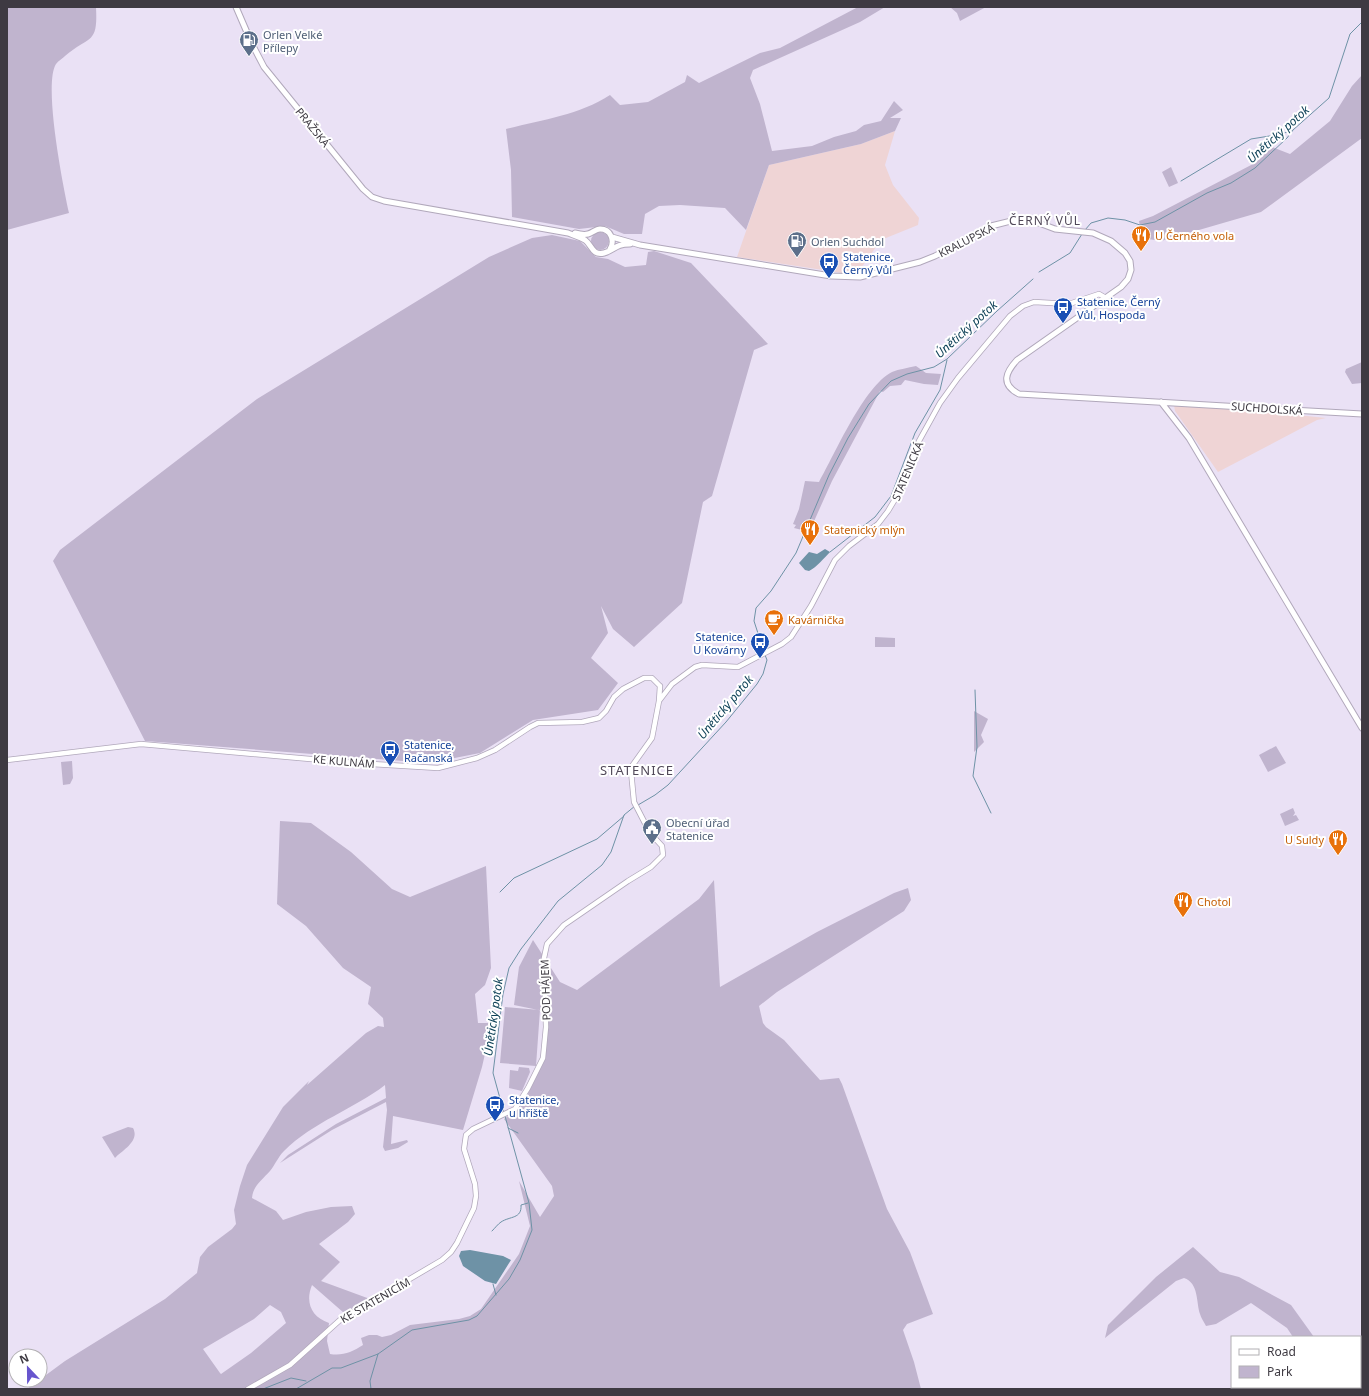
<svg xmlns="http://www.w3.org/2000/svg" width="1369" height="1396" font-family="'Noto Sans',sans-serif">
	<style>
		.industrial { fill: #efd4d5 }
		.green { fill: #c0b4ce; fill-rule: evenodd }
		.water { fill: #6e92a6 }
		.lines { fill: none; stroke-linecap: round; stroke-linejoin: round }
		.stream { stroke: #6e92a6; stroke-width: 1 }
		.tertiary-casing { stroke: #b1a8bb; stroke-width: 6 }
		.secondary-casing { stroke: #b1a8bb; stroke-width: 7 }
		.tertiary { stroke: #fff; stroke-width: 4.5 }
		.secondary { stroke: #fff; stroke-width: 5 }
		.labels { text-anchor: middle; dominant-baseline: central; stroke-width: 4; stroke-linejoin: round; paint-order: stroke }
		.service-label { font-size: 11px; fill: #4e5e75; stroke: #fff; text-anchor: start }
		.street-label { font-size: 11px; fill: #3e3a42; stroke: #fff }
		.food-label { font-size: 11px; fill: #c56008; stroke: #fff; text-anchor: start }
		.transit-label { font-size: 11px; fill: #164399; stroke: #fff; text-anchor: start }
		.water-label { font-size: 12px; font-style: italic; fill: #0f4258; stroke: #fff }
		.neighbourhood-label { font-size: 12px; letter-spacing: 1px; fill: #514959; stroke: #fff }
		.quarter-label { font-size: 13px; letter-spacing: 1px; fill: #514959; stroke: #fff }
	</style>
	<rect width="100%" height="100%" fill="#eae1f5"/>
	<!-- industrial -->
	<path class="industrial" d="M895,131L885,165L893,185L919,218L918,225L881,240L856,275L737,257L769,165L861,144Z
		M1174,405L1267,412L1326,418L1317,420L1218,472L1175,411Z"/>
	<!-- green -->
	<path class="green" d="M7,7H96C98,45 90,35 65,56C63,58 58,61 56,64C43,84 63,186 69,213L7,230Z
		M858,7H885L860,22L753,70L750,78L760,104L772,151L812,146L834,137L856,131L864,125L881,121L894,101L903,110L890,118H901L895,131L861,144L769,165L746,230L725,208L680,205L659,206L645,214L642,234H624L605,226L579,229L512,217L511,170L506,129C542,120 579,115 610,95L620,105L648,102L685,82L687,75L699,83L760,53L780,48Z
		M950,7H986L960,21L957,13Z
		M1362,75V138L1261,212L1161,241L1142,238L1139,221L1153,216L1255,163L1272,147L1290,154L1330,121L1352,86Z
		M1171,167L1178,183L1169,187L1162,172Z
		M591 241a9 9 0 1 1 18 0a9 9 0 1 1-18 0Z
		M552,235L580,241L596,257L608,259L625,267L646,265L648,252L654,251L691,263L768,344L754,350L712,496L703,502L682,603L634,647L613,629L601,606L608,633L591,658L618,683L598,710L533,720L480,753L429,763L145,741L53,561L60,550L257,399L489,257L532,238Z
		M1362,362V383L1352,384L1345,372L1346,369Z
		M916,366L926,373L941,374L938,385L924,384L905,380L901,385L890,386L883,392L880,391L832,481L811,528L802,530L794,528L796,525L793,524L799,509L805,481L819,482C835,454 864,386 892,372C899,369 908,368 916,366Z
		M875,637L895,638V647H875Z
		M974,711L988,719L981,735L984,742L974,752Z
		M1276,746L1286,763L1268,772L1259,755Z
		M72,761L73,778L70,784L63,785L61,762Z
		M1293,808L1295,813L1293,816L1296,815L1299,820L1285,826L1280,814Z
		M280,821L311,823L351,852L392,889L410,897L486,866L491,968L485,985L475,994L478,1023H492L482,1067L463,1130L393,1116L391,1144L407,1140L408,1142L398,1148L385,1151L383,1147L387,1110L386,1102L332,1130L280,1163L288,1155L336,1124L386,1098L385,1085C354,1109 313,1122 284,1151C278,1157 275,1165 270,1171C262,1180 253,1186 252,1198L276,1211L283,1220L306,1212L331,1207L352,1206L355,1214L348,1222L319,1244L340,1262L321,1281L370,1299L344,1313L312,1285C305,1302 311,1317 329,1323L327,1341L330,1354C343,1356 352,1352 363,1345L361,1338L369,1335H377L382,1337L391,1335L410,1325L459,1319L470,1316L481,1309L519,1254L530,1226L519,1181L540,1217L554,1196L552,1186L504,1119L524,1104L543,1055L548,1012L514,1005L519,967L533,940L560,982L577,990L699,899L714,880L720,987L817,932L894,893L908,888L911,900L904,911L777,992L759,1006L763,1023L766,1027L784,1040L820,1080L839,1078L842,1084L887,1209L910,1252L933,1314L907,1324L903,1330L914,1362L921,1389H27L65,1361L165,1299L197,1273L200,1257L208,1247L232,1229L236,1224L234,1210L240,1186L247,1165L283,1107L309,1081L307,1085L366,1033L378,1026L384,1027L383,1018L368,1004L371,987L343,968L306,926L277,904ZM270,1305L281,1312L286,1323L251,1353L221,1374L220,1373L203,1349L254,1319Z
		M505,1007L540,1010L536,1066L500,1063Z
		M519,1067L529,1068L530,1072L522,1091L509,1088L510,1070L518,1071Z
		M128,1127L133,1128C140,1141 123,1150 115,1158L102,1137Z
		M1193,1247L1220,1272L1239,1277L1291,1305L1314,1337H1293L1287,1328L1251,1303L1216,1324L1206,1326C1204,1322 1201,1318 1200,1314C1196,1302 1199,1283 1184,1278L1176,1281L1105,1338L1108,1325L1156,1277Z"/>
	<!-- water -->
	<path class="water" d="M825,549L830,552C824,558 817,567 809,571L805,570L799,563L809,552L817,554Z
		M470,1250L503,1256L511,1260L496,1284L485,1281L463,1266L459,1256L461,1251Z"/>
	<g class="lines">
		<!-- stream -->
		<path class="stream" d="M1181,181L1251,139L1282,134L1292,130
			M1085,230L1091,223L1108,218L1125,220L1140,225L1155,222L1207,193L1231,183L1255,168L1287,138L1293,130L1329,98L1350,34L1362,22
			M1039,272L1070,253L1082,234
			M830,552L875,517L891,496L915,433L940,390L947,360
			M764,652L754,621L756,608L771,591L796,553L829,475L848,438L869,404L891,381L907,374L934,367L947,359L997,311L1033,279
			M975,690L977,747L973,776L991,813
			M638,805L655,795L668,785L726,722L757,684L763,674L767,660L765,655
			M500,892L514,878L597,839L624,816
			M504,1113L493,1073L503,994L509,968L521,949L558,901L602,865L611,852L624,815L635,806
			M508,1128L518,1133
			M492,1231C495,1228 498,1224 501,1222C510,1216 522,1219 521,1205L528,1203
			M493,1284L496,1295
			M263,1389L291,1378L306,1381
			M296,1389L332,1368H341L378,1354L412,1330L469,1320L477,1316L509,1279L520,1260L532,1230L529,1203L505,1116
			M371,1389L370,1381L378,1354"/>
		<defs>
			<path id="tertiary" d="M659,701L672,684L695,667L702,665L738,667L782,644L791,637L811,606L835,560L849,546L878,524L888,511L903,486L919,441L940,403L958,378L1010,316L1023,306L1034,302L1069,304L1099,294L1106,298
				M7,760L141,744L355,763L438,768L477,758L495,750L530,727L538,723L582,722L599,718L606,711L614,697L623,689L644,678H652L660,686
				M248,1389L290,1365L340,1320L442,1260L451,1252L457,1243L474,1208L476,1196L475,1184L464,1149L466,1135L473,1129L515,1109L528,1088L543,1058L546,1027L544,958L547,944L564,925L628,881L651,867L663,855L662,846L650,833L634,802L631,771L632,766L652,738L659,701L660,686"/>
			<path id="secondary" d="M236,7L252,44L264,67L363,189L372,197L384,201L568,233C573,235 580,237 585,240C592,245 592,256 604,253C615,250 615,244 630,244
				M575,233C579,234 584,235 588,234C592,233 596,229 600,229C611,229 615,241 610,249
				M612,237L640,245L831,276L860,277L920,262L935,256L991,226L1019,219L1039,223L1055,229L1093,233L1111,241L1125,253L1130,261L1131,270L1128,279L1121,287L1017,360C1006,372 1000,384 1019,394L1362,414
				M1161,402L1189,438L1362,728"/>
		</defs>
		<!-- tertiary casing -->
		<use href="#tertiary" class="tertiary-casing"/>
		<!-- secondary casing -->
		<use href="#secondary" class="secondary-casing"/>
		<!-- tertiary -->
		<use href="#tertiary" class="tertiary"/>
		<!-- secondary -->
		<use href="#secondary" class="secondary"/>
	</g>
	<!-- icons -->
	<defs>
		<symbol id="fuel-pin" viewBox="-11 -11 22 30"><path d="M0 17L-7.5 6A9.5 9.5 0 1 1 7.5 6Z" fill="#5c6f8a" stroke="#fff"/><path d="M-5.5-6h7V0h2V4h1.3V-2.5L3-4.5l.8-.8L6-3V5H2.5V1h-1V6h-7ZM-4.2-4.7v3.2H.2V-4.7Z" fill="#fff"/></symbol>
		<symbol id="restaurant-pin" viewBox="-11 -11 22 30"><path d="M0 17L-7.5 6A9.5 9.5 0 1 1 7.5 6Z" fill="#e8710a" stroke="#fff"/><path d="M-5-6h1v4h1v-4h1v4h1v-4h1v5L-1.5 .5V6h-2V.5L-5-1ZM5-6V6H3V1.5H1.5Q1.5-4 5-6Z" fill="#fff"/></symbol>
		<symbol id="bus-pin" viewBox="-11 -11 22 30"><path d="M0 17L-7.5 6A9.5 9.5 0 1 1 7.5 6Z" fill="#1a4fb4" stroke="#fff"/><path d="M-5-6H5V4H4V6H2V4H-2V6H-4V4H-5ZM-3.5-4V0h7V-4ZM-3.5 1.2v1.5H-2V1.2ZM2 1.2v1.5H3.5V1.2Z" fill="#fff"/></symbol>
		<symbol id="cafe-pin" viewBox="-11 -11 22 30"><path d="M0 17L-7.5 6A9.5 9.5 0 1 1 7.5 6Z" fill="#e8710a" stroke="#fff"/><path d="M-5.5-4.5H6V0H3Q3 3.5 0 3.5H-2.5Q-5.5 3.5-5.5 0ZM3-3.2v2h1.7v-2ZM-6 4.5H4V6H-6Z" fill="#fff"/></symbol>
		<symbol id="civic-pin" viewBox="-11 -11 22 30"><path d="M0 17L-7.5 6A9.5 9.5 0 1 1 7.5 6Z" fill="#5c6f8a" stroke="#fff"/><path d="M-.6-6.5H3V-4.5H.6V-3L4-1V1h2V6H-6V1h2V-1L-.6-3ZM-1.2 2.5V6h2.4V2.5Z" fill="#fff"/></symbol>
	</defs>
	<g fill-rule="evenodd">
		<use href="#fuel-pin" x="238" y="29" width="22" height="30"/>
		<use href="#restaurant-pin" x="1130" y="224" width="22" height="30"/>
		<use href="#fuel-pin" x="786" y="230" width="22" height="30"/>
		<use href="#bus-pin" x="818" y="251" width="22" height="30"/>
		<use href="#bus-pin" x="1052" y="296" width="22" height="30"/>
		<use href="#restaurant-pin" x="799" y="518" width="22" height="30"/>
		<use href="#cafe-pin" x="763" y="608" width="22" height="30"/>
		<use href="#bus-pin" x="749" y="631" width="22" height="30"/>
		<use href="#bus-pin" x="379" y="739" width="22" height="30"/>
		<use href="#civic-pin" x="641" y="817" width="22" height="30"/>
		<use href="#restaurant-pin" x="1327" y="828" width="22" height="30"/>
		<use href="#restaurant-pin" x="1172" y="890" width="22" height="30"/>
		<use href="#bus-pin" x="484" y="1094" width="22" height="30"/>
	</g>
	<g class="labels">
		<!-- service labels -->
		<g class="service-label">
			<text x="263" y="34">Orlen Velké<tspan x="263" dy="13">Přílepy</tspan></text>
			<text x="811" y="241">Orlen Suchdol</text>
			<text x="666" y="822">Obecní úřad<tspan x="666" dy="13">Statenice</tspan></text>
		</g>
		<!-- street labels -->
		<g class="street-label">
			<text transform="translate(313 127) rotate(51)">PRAŽSKÁ</text>
			<text transform="translate(966 240) rotate(-27)">KRALUPSKÁ</text>
			<text transform="translate(1267 408) rotate(4)">SUCHDOLSKÁ</text>
			<text transform="translate(907 471) rotate(-67)">STATENICKÁ</text>
			<text transform="translate(344 761) rotate(5)">KE KULNÁM</text>
			<text transform="translate(545 990) rotate(-92)">POD HÁJEM</text>
			<text transform="translate(375 1300) rotate(-30)">KE STATENICÍM</text>
		</g>
		<!-- food labels -->
		<g class="food-label">
			<text x="1155" y="235">U Černého vola</text>
			<text x="824" y="529">Statenický mlýn</text>
			<text x="788" y="619">Kavárnička</text>
			<text x="1324" y="839" text-anchor="end">U Suldy</text>
			<text x="1197" y="901">Chotol</text>
		</g>
		<!-- transit labels -->
		<g class="transit-label">
			<text x="843" y="256">Statenice,<tspan x="843" dy="13">Černý Vůl</tspan></text>
			<text x="1077" y="301">Statenice, Černý<tspan x="1077" dy="13">Vůl, Hospoda</tspan></text>
			<text x="746" y="636" text-anchor="end">Statenice,<tspan x="746" dy="13">U Kovárny</tspan></text>
			<text x="404" y="744">Statenice,<tspan x="404" dy="13">Račanská</tspan></text>
			<text x="509" y="1099">Statenice,<tspan x="509" dy="13">u hřiště</tspan></text>
		</g>
		<!-- water labels -->
		<g class="water-label">
			<text transform="translate(1278 134) rotate(-42)">Únětický potok</text>
			<text transform="translate(966 329) rotate(-42)">Únětický potok</text>
			<text transform="translate(725 707) rotate(-50)">Únětický potok</text>
			<text transform="translate(493 1017) rotate(-82)">Únětický potok</text>
		</g>
		<!-- neighbourhood labels -->
		<g class="neighbourhood-label">
			<text x="1045" y="220">ČERNÝ VŮL</text>
		</g>
		<!-- quarter labels -->
		<g class="quarter-label">
			<text x="637" y="770">STATENICE</text>
		</g>
	</g>
	<!-- border -->
	<rect width="1369" height="1396" fill="none" stroke="#3e3a42" stroke-width="16"/>
	<!-- legend -->
	<rect x="1231" y="1336" width="130" height="52" fill="#ffffff" stroke="#b2b0b3"/>
	<rect x="1239" y="1349" width="20" height="6" fill="#ffffff" stroke="#b2b0b3"/>
	<text x="1267" y="1356" font-size="12" fill="#3e3a42">Road</text>
	<rect x="1239" y="1366" width="20" height="12" fill="#c0b4ce" stroke="#b2b0b3"/>
	<text x="1267" y="1376" font-size="12" fill="#3e3a42">Park</text>
	<!-- north arrow -->
	<g transform="translate(28 1368) rotate(338)"><circle r="19" fill="#ffffff" stroke="#b2b0b3"/>
	<path d="M0-3L7 15L0 10L-7 15Z" fill="#6755ce"/>
	<text y="-6" font-size="11" font-weight="bold" text-anchor="middle" fill="#3e3a42">N</text>
	</g>
</svg>
